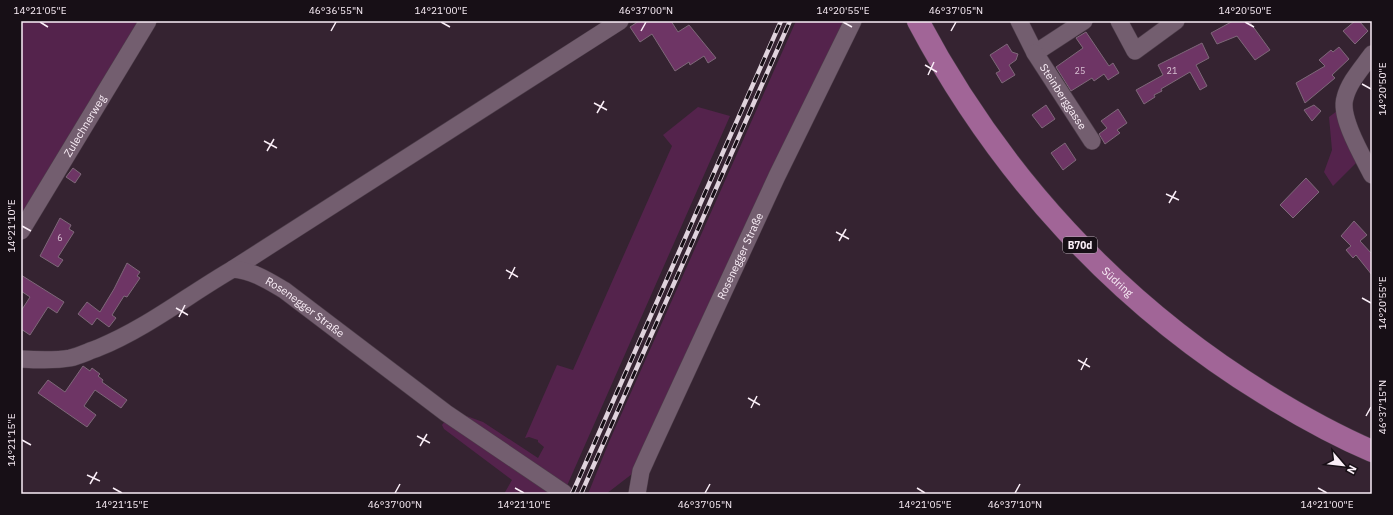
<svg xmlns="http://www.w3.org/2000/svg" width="1393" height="515" font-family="'IBM Plex Sans',sans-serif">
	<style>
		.green { fill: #54234c }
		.building { fill: #6e3565; stroke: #7e6879 }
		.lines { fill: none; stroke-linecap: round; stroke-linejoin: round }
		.minor-casing { stroke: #4d3e4a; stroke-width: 18 }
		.major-casing { stroke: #4d3e4a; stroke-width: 23 }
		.minor { stroke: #735e6f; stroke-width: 17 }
		.major { stroke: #a16597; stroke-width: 22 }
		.rail-casing { stroke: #e0d3dd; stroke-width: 4.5 }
		.rail { stroke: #170f16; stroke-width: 3; stroke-dasharray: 9; stroke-linecap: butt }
		.ticks { fill: none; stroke: #faeef7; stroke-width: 1.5 }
		.labels { text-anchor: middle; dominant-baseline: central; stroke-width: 3; stroke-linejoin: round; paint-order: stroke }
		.number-label { font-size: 9px; fill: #d7c0d2 }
		.shield { fill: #170f16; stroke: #b6abb4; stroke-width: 1 }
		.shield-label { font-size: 10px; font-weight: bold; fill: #faeef7 }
		.street-label { font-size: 11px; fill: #faeef7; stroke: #170f16 }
		.neatline { fill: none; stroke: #faeef7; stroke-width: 1.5 }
		.ticks-label { font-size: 10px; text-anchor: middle; fill: #faeef7 }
	</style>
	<rect width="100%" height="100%" fill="#352331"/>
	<!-- green -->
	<path class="green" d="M21,21H138L21,218Z
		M796,21H848L632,474L606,494H588L609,442Z
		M698,107L730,116L566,488L461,414L483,422L538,458L544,447L538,442V440L529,437L525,438L557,365L573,370L672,146L663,135Z
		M1337,111L1346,143L1357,162L1333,186L1324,172L1332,150L1329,117Z
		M445,421L555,494H504L512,480L444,429L442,425Z"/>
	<!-- building -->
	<path class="building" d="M639,21H671L678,32L689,25L716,58L708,63L704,56L690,65L689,62L675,71L652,34L640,42L630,27Z
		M1233,21H1249L1270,50L1255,60L1237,36L1217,44L1211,33Z
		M1355,21H1359L1368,31L1355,44L1343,31Z
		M1086,32L1109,66L1113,63L1119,73L1108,80L1104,74L1094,81L1092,78L1071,91L1056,67L1083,48L1076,38Z
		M1202,43L1209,58L1196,65L1207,86L1200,90L1190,72L1161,89L1162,91L1154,95L1155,97L1144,104L1136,90L1163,75L1158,65Z
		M1007,44L1012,52L1018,54L1016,60L1009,65L1015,75L1002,83L996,73L1000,71L990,55Z
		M1339,47L1349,59L1332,75L1335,78L1305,103L1296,83L1325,66L1319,60L1331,50L1333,52Z
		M1046,105L1055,119L1042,128L1032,115Z
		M1314,105L1321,111L1312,121L1304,110Z
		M1118,109L1127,123L1117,130L1120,133L1105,144L1099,134L1107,128L1101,121Z
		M1065,143L1076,160L1063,170L1051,153Z
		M73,168L81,174L75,183L66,177Z
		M1306,178L1319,192L1293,218L1280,205Z
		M60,218L71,225L69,229L74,232L58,257L63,260L58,267L40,256Z
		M1354,221L1367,235L1360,241L1372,254V275L1356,255L1353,258L1346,250L1351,246L1341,236Z
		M127,263L140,272L137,276L140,278L127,297L124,296L112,315L116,318L109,327L97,318L92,325L78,314L87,302L100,312L114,289Z
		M21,275L64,302L57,313L48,307L30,335L21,329V311L30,297L21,291Z
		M83,366L90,371L92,368L100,374L98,376L103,380L102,382L127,400L121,408L95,390L84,406L96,415L87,427L38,393L48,380L65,392Z"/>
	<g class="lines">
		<defs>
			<g id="minor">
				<path d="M1019,21L1035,53L1084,21"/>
				<path d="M1119,21L1135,51L1176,21"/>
				<path id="s1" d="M1035,53L1092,141"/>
				<path d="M1372,54C1362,68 1349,82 1345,98C1339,117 1363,157 1372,175"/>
				<path id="s2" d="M21,231L148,21"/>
				<path d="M233,269L620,21"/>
				<path id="s3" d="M21,359C37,360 54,361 70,358C79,356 89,351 98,348C147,328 188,295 233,269C253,271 267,280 284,290L446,413L564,493"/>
				<path id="s4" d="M637,494L641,471L650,451L777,176L853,21"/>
			</g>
			<g id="major">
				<path id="s5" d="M918,21C999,174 1117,303 1265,394C1299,415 1335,435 1372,451"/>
			</g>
		</defs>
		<!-- minor casing -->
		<use href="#minor" class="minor-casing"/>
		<!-- major casing -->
		<use href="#major" class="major-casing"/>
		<!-- minor -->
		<use href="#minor" class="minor"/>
		<!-- major -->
		<use href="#major" class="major"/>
		<defs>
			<path id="rail" d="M572,494L781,21
				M581,494L790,21"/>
		</defs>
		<!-- rail casing -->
		<use href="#rail" class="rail-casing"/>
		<!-- rail -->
		<use href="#rail" class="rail"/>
	</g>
	<!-- ticks -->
	<path class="ticks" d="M40,22L48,27M441,22L450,27M843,22L852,27M1245,22L1254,27M331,31L336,22M641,31L646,22M951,31L956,22M925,65L937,72M928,75L934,62M1362,84L1371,89M594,103L607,110M597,113L604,101M264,141L277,148M267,151L274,139M1166,194L1179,200M1169,203L1176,191M22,226L31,231M836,232L849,239M839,241L846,229M506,270L518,277M509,279L515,267M1362,298L1371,303M176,308L188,315M179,317L185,305M1078,360L1090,367M1081,370L1087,358M748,398L760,405M751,408L757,396M1366,416L1371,407M417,436L430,443M22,440L31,445M420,446L427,434M87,475L100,481M90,484L97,472M113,488L122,493M515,488L524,493M917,488L925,493M1318,488L1327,493M395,493L400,484M705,493L710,484M1015,493L1020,484"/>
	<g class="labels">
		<!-- number labels -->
		<g class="number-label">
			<text x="1080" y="70">25</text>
			<text x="1172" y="70">21</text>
			<text x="60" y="237">6</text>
		</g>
		<!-- shield labels -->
		<rect class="shield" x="1063" y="237" width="34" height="16" rx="3"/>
		<g class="shield-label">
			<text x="1080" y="245">B70d</text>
		</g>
		<!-- street labels -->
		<g class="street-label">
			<text stroke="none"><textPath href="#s1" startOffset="52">Steinberggasse</textPath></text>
			<text stroke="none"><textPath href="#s2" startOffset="123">Zulechnerweg</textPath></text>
			<text stroke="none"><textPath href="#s4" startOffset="260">Rosenegger Straße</textPath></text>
			<text stroke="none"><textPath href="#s5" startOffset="330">Südring</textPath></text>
			<text stroke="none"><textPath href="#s3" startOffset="318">Rosenegger Straße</textPath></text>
		</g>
	</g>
	<!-- border -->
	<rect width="1393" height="515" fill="none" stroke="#170f16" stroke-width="44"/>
	<!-- north arrow -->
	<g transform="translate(1343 465) rotate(118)" stroke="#170f16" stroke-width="3" paint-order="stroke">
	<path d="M0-3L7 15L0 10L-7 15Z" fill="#faeef7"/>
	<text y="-6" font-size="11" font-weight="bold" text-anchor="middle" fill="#faeef7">N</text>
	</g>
	<rect x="22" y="22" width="1349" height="471" class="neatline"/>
	<g class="ticks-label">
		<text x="40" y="14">14°21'05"E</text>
		<text x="336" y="14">46°36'55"N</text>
		<text x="441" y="14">14°21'00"E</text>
		<text x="646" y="14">46°37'00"N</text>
		<text x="843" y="14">14°20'55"E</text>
		<text x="956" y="14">46°37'05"N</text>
		<text x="1245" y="14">14°20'50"E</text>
		<text transform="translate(1382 89) rotate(-90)" y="4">14°20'50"E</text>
		<text transform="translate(11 226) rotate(-90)" y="4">14°21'10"E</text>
		<text transform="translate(1382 303) rotate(-90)" y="4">14°20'55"E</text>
		<text transform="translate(1382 407) rotate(-90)" y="4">46°37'15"N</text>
		<text transform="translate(11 440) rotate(-90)" y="4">14°21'15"E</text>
		<text x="122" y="508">14°21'15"E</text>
		<text x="395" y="508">46°37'00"N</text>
		<text x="524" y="508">14°21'10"E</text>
		<text x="705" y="508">46°37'05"N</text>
		<text x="925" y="508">14°21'05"E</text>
		<text x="1015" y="508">46°37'10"N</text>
		<text x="1327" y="508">14°21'00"E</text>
	</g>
</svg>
